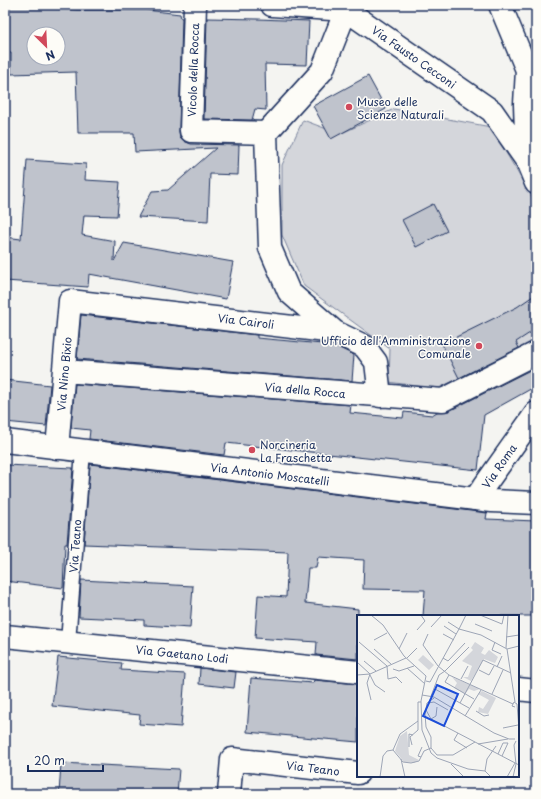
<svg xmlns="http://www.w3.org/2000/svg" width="541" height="799" font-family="'Playpen Sans',sans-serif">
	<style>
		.green { fill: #d4d6db; stroke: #78829c }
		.building { fill: #bfc3cc; stroke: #1b2f5e; fill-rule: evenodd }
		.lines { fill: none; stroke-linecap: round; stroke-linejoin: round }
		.lane-casing { stroke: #1b2f5e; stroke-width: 17 }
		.street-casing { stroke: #1b2f5e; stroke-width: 25 }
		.secondary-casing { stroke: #1b2f5e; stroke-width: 25 }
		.lane { stroke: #fdfcf7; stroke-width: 14 }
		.street { stroke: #fdfcf7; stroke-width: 22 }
		.secondary { stroke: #fdfcf7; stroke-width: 22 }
		.poi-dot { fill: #d1495b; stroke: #fdfcf7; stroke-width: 1.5 }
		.labels { text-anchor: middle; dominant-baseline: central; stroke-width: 3; stroke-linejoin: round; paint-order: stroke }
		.street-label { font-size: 11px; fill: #1b2f5e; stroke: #fdfcf7 }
		.poi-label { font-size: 11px; fill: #1b2f5e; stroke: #fdfcf7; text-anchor: start }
		.inset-road { fill: none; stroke: #9da5b6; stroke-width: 1 }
		.view { fill: #1d4ed8; fill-opacity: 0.15; stroke: #1d4ed8; stroke-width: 2 }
		.inset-edge { fill: none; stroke: #1b2f5e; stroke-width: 2 }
	</style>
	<rect width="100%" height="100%" fill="#f4f4f1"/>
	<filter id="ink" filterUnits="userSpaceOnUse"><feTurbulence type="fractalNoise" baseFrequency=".025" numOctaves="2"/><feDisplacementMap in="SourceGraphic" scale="8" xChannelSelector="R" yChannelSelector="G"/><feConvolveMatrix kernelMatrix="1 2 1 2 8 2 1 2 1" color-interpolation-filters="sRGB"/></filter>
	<g filter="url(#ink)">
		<!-- green -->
		<path class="green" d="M394,109L491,127L532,197L536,213V340L437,389L389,382L390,349L304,286L282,235V165L303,120L340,134Z"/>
		<!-- building -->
		<path class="building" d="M5,5L77,10H146L180,14L181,18H182L179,131L180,137L184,141L191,144L239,145L238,175L210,174L208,221L138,217L152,191L168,190L216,148L135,152L134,133H78L76,72L11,74V53H5ZM34,34H58V58H34Z
			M207,18L258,19L309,21L307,65L265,64L266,110L255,109L252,120L204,119Z
			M368,76L386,109L331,139L313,106Z
			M27,160L86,164L85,180L120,182L117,216L84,215L82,235L115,241L114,261L124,243L233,262L226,299L89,274L88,287L5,281V237L21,239Z
			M433,204L447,231L416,247L402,220Z
			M536,294V329L516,342L519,348L459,378L442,344L517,307Z
			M81,315L257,335V338L333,345L354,355L352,381L77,359Z
			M532,369L536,377V386L484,415L478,470L226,443L224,455L89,439L90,430L71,428L75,384L351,405L350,413L403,418L404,412L432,415L437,412L449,411Z
			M5,380L50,385L46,426L5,422Z
			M90,464L487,513L486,519L536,521V578H535L532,616H423L425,590L363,589L364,560L318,557L316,568H308L305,603L358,609V659L316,655L317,642L255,638L258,595L286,597L288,552L84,544Z
			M5,465L73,468L67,544H65L63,588L5,581Z
			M81,580L193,586L190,628L144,625V620L79,617Z
			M58,657L122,663L121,670L185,674L181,727L139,724L140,715L52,706Z
			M200,668L236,672L234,688L199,684Z
			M251,678L313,683L314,680L358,684V742L247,732Z
			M61,763L179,769L177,794H59Z"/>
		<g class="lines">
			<defs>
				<path id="lane" d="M68,642L83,451"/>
				<path id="street" d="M195,5L191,131L266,133
					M272,5L346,10L492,111L527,161L536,183
					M500,5L527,70L525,104L527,161
					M335,332L289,292L270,248L266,133L322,71L346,10
					M64,371L443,400L536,353
					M57,448L70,301L335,332L364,346L376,362L380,396
					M475,499L536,413
					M5,636L358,672
					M518,689L536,691
					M229,794L232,759L358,773"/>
				<path id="secondary" d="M5,441L492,501L536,503"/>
			</defs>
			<!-- lane casing -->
			<use href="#lane" class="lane-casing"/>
			<!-- street casing -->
			<use href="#street" class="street-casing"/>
			<!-- secondary casing -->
			<use href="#secondary" class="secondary-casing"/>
			<!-- lane -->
			<use href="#lane" class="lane"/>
			<!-- street -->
			<use href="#street" class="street"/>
			<!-- secondary -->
			<use href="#secondary" class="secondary"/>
		</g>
	</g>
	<!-- markers -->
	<g class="poi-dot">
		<circle cx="349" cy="107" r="4"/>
		<circle cx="479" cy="346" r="4"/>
		<circle cx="252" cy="450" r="4"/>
	</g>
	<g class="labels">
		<!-- street labels -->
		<g class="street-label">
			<text transform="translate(414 57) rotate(35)">Via Fausto Cecconi</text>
			<text transform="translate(193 70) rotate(-88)">Vicolo della Rocca</text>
			<text transform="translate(246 321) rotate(7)">Via Cairoli</text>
			<text transform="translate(64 374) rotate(-85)">Via Nino Bixio</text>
			<text transform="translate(305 390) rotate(5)">Via della Rocca</text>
			<text transform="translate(499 466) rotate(-55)">Via Roma</text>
			<text transform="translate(270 474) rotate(7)">Via Antonio Moscatelli</text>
			<text transform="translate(75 546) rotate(-86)">Via Teano</text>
			<text transform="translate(182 654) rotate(6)">Via Gaetano Lodi</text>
			<text transform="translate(313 768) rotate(7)">Via Teano</text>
		</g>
		<!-- poi labels -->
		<g class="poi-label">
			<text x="357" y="101">Museo delle<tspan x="357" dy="13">Scienze Naturali</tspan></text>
			<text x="471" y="340" text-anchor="end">Ufficio dell'Amministrazione<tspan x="471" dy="13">Comunale</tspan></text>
			<text x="260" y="444">Norcineria<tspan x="260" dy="13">La Fraschetta</tspan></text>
		</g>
	</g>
	<!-- overview -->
	<g transform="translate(357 615)">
		<rect width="162" height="162" fill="#f4f4f1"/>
		<path d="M118,27L127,33L124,38L128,40L132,35L141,42L138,48L127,44L114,66L106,62H111L115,51L105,46L116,35L114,33ZM66,40L77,50L72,55L61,45ZM95,62L123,74L117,76L112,74L108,79L97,73L100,68ZM125,76L139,83L131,99L121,97L122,92L126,94L132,85L121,79ZM50,116L52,140L62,145L57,148L47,147L38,136L43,121Z" fill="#d4d6db"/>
		<path class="inset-road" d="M14,0L26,10L47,41L69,61L64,86L65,115L74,138L80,143L111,154L128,156L134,162M123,0L145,9L147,0M91,7L102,14L109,0M118,9L135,16M87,11L99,19M74,12L85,0M60,15L68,6L64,0M71,19L66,30L81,51L92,60L156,89M86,19L97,25M149,22L162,20M17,25L30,18M2,27L30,51L31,64L39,62L45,68M138,27L135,35L144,39M149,33L151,0M17,34L34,49M42,34L50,18M150,34L162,31M50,43L60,33M86,43L91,46L108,28M7,46L19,56M0,47L13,59M140,52L145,41M50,53L68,69M36,54L42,56L57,51M122,55L132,60L137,51M88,56L112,32M13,59L10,68L14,85M0,60L13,59L49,43M13,60L18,70L28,77M92,60L88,67L117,84M104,64L111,51M69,66L73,67L102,14L124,20L150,34L158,87M78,74L112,93M135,79L146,55M65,80L77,82L137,118L152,124H158M74,81L82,60L88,56M71,88L77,87L91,95M103,88L126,45L154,58M158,92L155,91L157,87L160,89L162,115M69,95L74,104L162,150M119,96L127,101L132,100M108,101L124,75M74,104L79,101L80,92M146,113L161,110M101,118L97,125L110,133M121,129L151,124M55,130L53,122L61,115V87H64M52,132V119L56,120M74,133L80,140H96L118,127M36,135L46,147L54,148L62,146L67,136L74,133V122L69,112L68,99L70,88L77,83M36,135L43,119L61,106M141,139L146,128H151M145,141L151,128M64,142L61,141L65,132M44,144L48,162M94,149L107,162M128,156L130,144L139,131M23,162L26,141L30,136L36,135M150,162L158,148M156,162L159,149L157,130L159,126"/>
		<path class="view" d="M80,70L101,79L87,111L66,101Z"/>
		<rect width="162" height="162" class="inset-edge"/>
	</g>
	<!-- margin -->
	<rect width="541" height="799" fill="none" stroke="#fdfcf7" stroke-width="20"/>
	<rect x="10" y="10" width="521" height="779" fill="none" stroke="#1b2f5e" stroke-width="1.5" filter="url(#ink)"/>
	<!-- north arrow -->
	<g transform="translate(46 46) rotate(156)"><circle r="19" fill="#fdfcf7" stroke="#a3aaba"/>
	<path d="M0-3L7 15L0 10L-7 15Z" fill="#d1495b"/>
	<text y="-6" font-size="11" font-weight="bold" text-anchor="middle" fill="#1b2f5e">N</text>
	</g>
	<!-- scale -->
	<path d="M28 765v6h75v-6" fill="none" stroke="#1b2f5e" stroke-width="2"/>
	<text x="34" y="765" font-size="12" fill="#1b2f5e" stroke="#fdfcf7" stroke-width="3" paint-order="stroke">20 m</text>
</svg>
